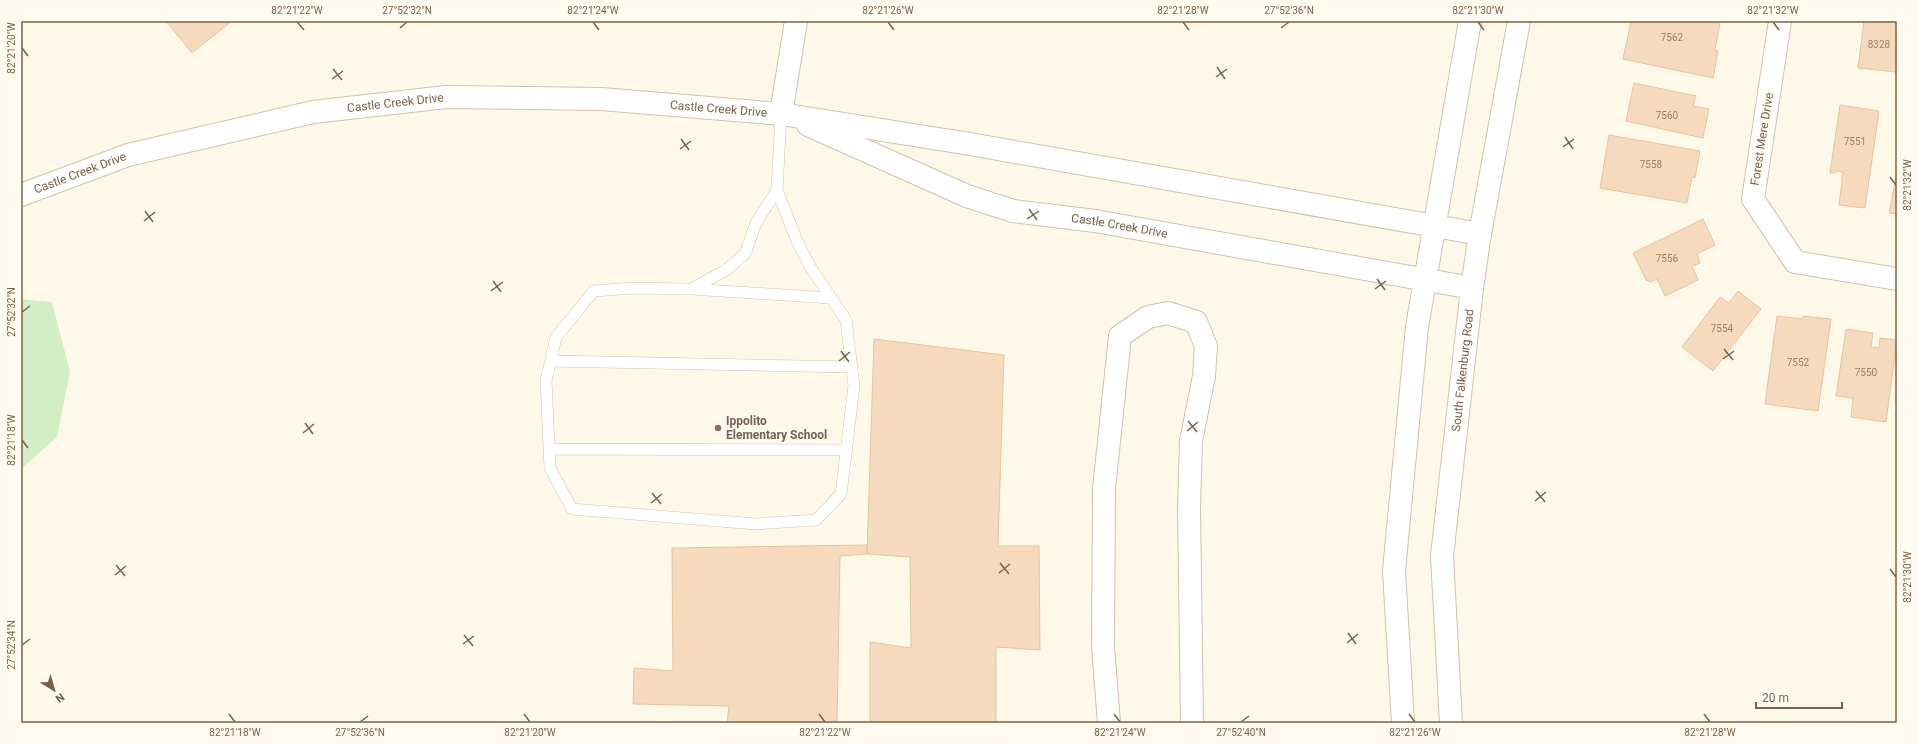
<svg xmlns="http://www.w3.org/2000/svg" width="1918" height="744" font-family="Roboto,sans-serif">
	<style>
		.green { fill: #d1eec5 }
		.building { fill: #f6dabe; stroke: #ebc39c }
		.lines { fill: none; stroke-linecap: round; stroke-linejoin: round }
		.lane-casing { stroke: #d3c1ac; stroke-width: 12 }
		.street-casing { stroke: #d3c1ac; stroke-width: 24 }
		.secondary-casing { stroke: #d6c2aa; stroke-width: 24 }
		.lane { stroke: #fff; stroke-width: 11 }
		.street { stroke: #fff; stroke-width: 22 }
		.secondary { stroke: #fff; stroke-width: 22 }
		.ticks { fill: none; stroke: #7c6149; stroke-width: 1.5 }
		.education-dot { fill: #8d6e63; stroke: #fffbf1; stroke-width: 1.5 }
		.labels { text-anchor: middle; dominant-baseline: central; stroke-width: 3; stroke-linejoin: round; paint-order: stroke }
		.number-label { font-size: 10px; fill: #9a7f66 }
		.street-label { font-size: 12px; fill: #7c6149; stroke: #fffbf1 }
		.education-label { font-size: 12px; font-weight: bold; fill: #785e54; stroke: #fffbf1; text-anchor: start }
		.neatline { fill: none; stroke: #7c6149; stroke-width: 1.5 }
		.ticks-label { font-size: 10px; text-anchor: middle; fill: #7c6149 }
	</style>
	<rect width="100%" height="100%" fill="#fef8e9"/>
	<!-- green -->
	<path class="green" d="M21,299L52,302L70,372L57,437L21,469Z"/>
	<!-- building -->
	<path class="building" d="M166,21H232L192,53Z
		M1631,21H1704L1720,24L1715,50L1718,51L1713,78L1623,59Z
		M1864,21H1897L1896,72L1858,68Z
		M1634,83L1696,96L1693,106L1709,109L1703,138L1626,121Z
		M1840,105L1879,111L1865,208L1839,205L1843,172L1836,171L1835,173H1830Z
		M1609,135L1700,151L1695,178L1692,177L1687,203L1600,188Z
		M1897,172V214L1889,213Z
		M1703,219L1715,245L1697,254L1700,263L1692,266L1698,280L1665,296L1657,279L1651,282L1646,280L1633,253Z
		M1738,291L1761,309L1713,371L1682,347L1720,297L1729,303Z
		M1777,316L1803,319V316L1831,319L1818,411L1765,404Z
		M1846,329L1873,333L1871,347L1879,348L1880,338L1897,340L1886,422L1851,417L1853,398L1836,396Z
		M874,339L1004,355L998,546H1039L1040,650L996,647V723H870V642L911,648L910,557L867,554Z
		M867,545V554L840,556L837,723H727L729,706L633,704L634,668L673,671L672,548Z"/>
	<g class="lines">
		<defs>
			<path id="lane" d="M777,190L756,223L745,254L726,270L691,289L634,288L594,291L556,337L546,381L550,468L572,509L756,524L816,520L841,494L854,386L846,320L811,268L797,241L777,190L781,114
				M691,289L831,298
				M551,361L852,367
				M550,449L847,450"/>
			<g id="street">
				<path d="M1780,21L1753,199L1795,262L1897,279"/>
				<path d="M781,114L796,21"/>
				<path id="s1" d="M808,125L967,196L1013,211L1095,221L1472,288"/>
				<path id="s2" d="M21,195L128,155L313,112L446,97L601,99L781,114L970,144L1480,234"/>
				<path d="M1109,723L1103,647L1104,489L1120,336L1148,317L1168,313L1196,322L1206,346L1204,376L1191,441L1189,507L1192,723"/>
			</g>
			<g id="secondary">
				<path d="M1403,723L1394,571L1417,327L1470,21"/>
				<path id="s3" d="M1451,723L1442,556L1472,288L1480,234L1519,21"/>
			</g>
		</defs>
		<!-- lane casing -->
		<use href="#lane" class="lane-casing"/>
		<!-- street casing -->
		<use href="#street" class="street-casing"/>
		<!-- secondary casing -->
		<use href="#secondary" class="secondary-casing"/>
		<!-- lane -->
		<use href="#lane" class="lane"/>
		<!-- street -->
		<use href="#street" class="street"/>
		<!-- secondary -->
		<use href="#secondary" class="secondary"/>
	</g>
	<!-- ticks -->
	<path class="ticks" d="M297,22L304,30M593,22L599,30M888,22L894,30M1183,22L1189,30M1478,22L1484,30M1773,22L1779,30M400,28L407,22M1281,28L1289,22M22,48L28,56M1217,67L1225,79M333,69L342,80M1216,77L1227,69M332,79L343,71M1565,137L1573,149M681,139L689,150M1563,147L1574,139M680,149L691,141M1890,177L1896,185M1029,209L1037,220M145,211L153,222M1027,219L1039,211M144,221L155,212M1377,279L1385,290M493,281L501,292M1375,289L1386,281M491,291L503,282M22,312L30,306M1724,349L1733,360M841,351L849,362M1723,359L1734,351M839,361L850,352M1188,421L1197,432M305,423L313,434M1187,431L1198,422M303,433L314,424M22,440L28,448M1536,491L1545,502M652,493L661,504M1535,501L1546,492M651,503L662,494M1000,563L1009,574M116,565L125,576M1890,569L1896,577M999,573L1010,564M115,575L126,566M1348,633L1356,644M464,635L473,646M1347,643L1358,634M463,644L474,636M22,645L30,639M229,714L235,722M524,714L530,722M819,714L825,722M1114,714L1120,722M1409,714L1415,722M1704,714L1710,722M360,722L368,716M1241,722L1249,716"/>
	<!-- markers -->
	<circle class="education-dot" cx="718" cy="428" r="4"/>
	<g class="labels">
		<!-- number labels -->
		<g class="number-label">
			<text x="1672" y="37">7562</text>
			<text x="1879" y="44">8328</text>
			<text x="1667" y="115">7560</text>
			<text x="1855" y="141">7551</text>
			<text x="1651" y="164">7558</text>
			<text x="1667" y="258">7556</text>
			<text x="1722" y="328">7554</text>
			<text x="1798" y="362">7552</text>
			<text x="1866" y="372">7550</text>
		</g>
		<!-- street labels -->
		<g class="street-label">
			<text stroke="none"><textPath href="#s2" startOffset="387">Castle Creek Drive</textPath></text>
			<text stroke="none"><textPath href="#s2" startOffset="711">Castle Creek Drive</textPath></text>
			<text transform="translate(1762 139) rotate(-81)">Forest Mere Drive</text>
			<text stroke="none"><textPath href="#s2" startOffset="63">Castle Creek Drive</textPath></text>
			<text stroke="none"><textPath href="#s1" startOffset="330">Castle Creek Drive</textPath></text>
			<text stroke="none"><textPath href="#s3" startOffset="354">South Falkenburg Road</textPath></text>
		</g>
		<!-- education labels -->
		<g class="education-label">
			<text x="726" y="421">Ippolito<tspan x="726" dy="14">Elementary School</tspan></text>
		</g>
	</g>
	<!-- border -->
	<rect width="1918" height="744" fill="none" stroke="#fffbf1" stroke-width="44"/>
	<!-- north arrow -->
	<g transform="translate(54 690) rotate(143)" stroke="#fffbf1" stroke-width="3" paint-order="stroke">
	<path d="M0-3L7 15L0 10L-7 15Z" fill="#7c6149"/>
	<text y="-6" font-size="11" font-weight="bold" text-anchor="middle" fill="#7c6149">N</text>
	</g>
	<!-- scale -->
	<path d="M1756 702v6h86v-6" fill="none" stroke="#7c6149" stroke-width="2"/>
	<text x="1762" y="702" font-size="12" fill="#7c6149" stroke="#fffbf1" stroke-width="3" paint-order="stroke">20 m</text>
	<rect x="22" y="22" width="1874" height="700" class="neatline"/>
	<g class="ticks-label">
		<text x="297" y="14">82°21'22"W</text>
		<text x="407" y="14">27°52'32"N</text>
		<text x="593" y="14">82°21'24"W</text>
		<text x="888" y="14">82°21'26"W</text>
		<text x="1183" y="14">82°21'28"W</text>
		<text x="1289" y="14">27°52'36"N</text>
		<text x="1478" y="14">82°21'30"W</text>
		<text x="1773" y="14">82°21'32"W</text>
		<text transform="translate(11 48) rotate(-90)" y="4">82°21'20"W</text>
		<text transform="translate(1907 185) rotate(-90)" y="4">82°21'32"W</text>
		<text transform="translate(11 312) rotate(-90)" y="4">27°52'32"N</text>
		<text transform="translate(11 440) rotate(-90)" y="4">82°21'18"W</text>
		<text transform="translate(1907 577) rotate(-90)" y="4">82°21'30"W</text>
		<text transform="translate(11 645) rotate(-90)" y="4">27°52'34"N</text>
		<text x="235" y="736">82°21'18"W</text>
		<text x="360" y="736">27°52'36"N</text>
		<text x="530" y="736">82°21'20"W</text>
		<text x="825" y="736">82°21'22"W</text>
		<text x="1120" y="736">82°21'24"W</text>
		<text x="1241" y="736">27°52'40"N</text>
		<text x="1415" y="736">82°21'26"W</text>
		<text x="1710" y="736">82°21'28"W</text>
	</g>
</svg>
